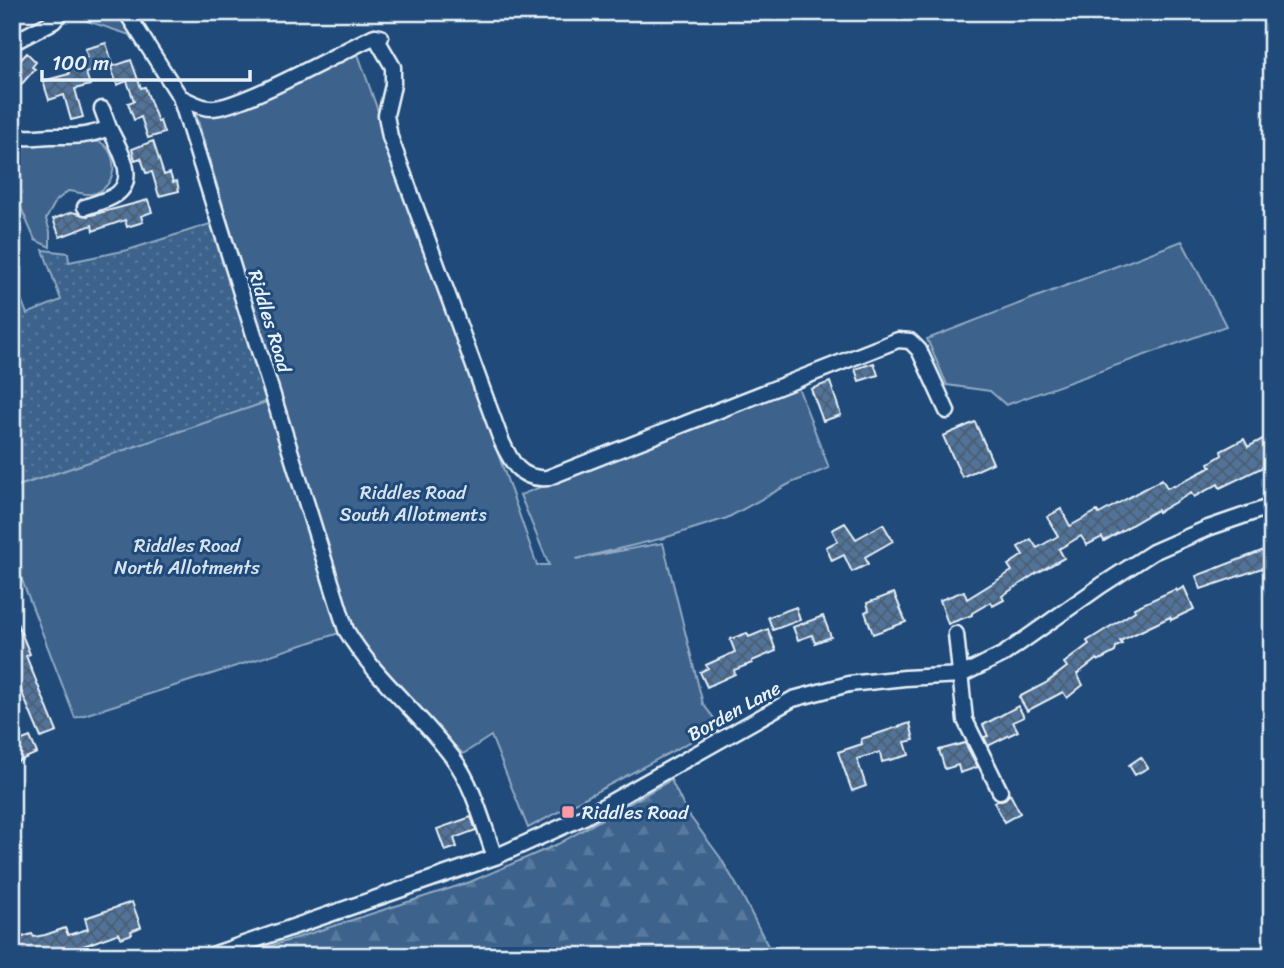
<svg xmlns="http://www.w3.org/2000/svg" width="1284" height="968" font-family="Sriracha,sans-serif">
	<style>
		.green { fill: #3c628c; stroke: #92aac2; stroke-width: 2 }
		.forest { fill: url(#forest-firs); stroke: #92aac2; stroke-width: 2 }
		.park { fill: url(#park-dots); stroke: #92aac2; stroke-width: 2 }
		.building { fill: url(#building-cross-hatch); stroke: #e8f1f8; stroke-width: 2 }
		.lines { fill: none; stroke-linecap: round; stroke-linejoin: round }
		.minor-casing { stroke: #e8f1f8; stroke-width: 19 }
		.minor { stroke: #1f4a7a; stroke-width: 14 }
		.poi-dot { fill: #ff9aa2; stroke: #1f4a7a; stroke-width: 2.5 }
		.labels { text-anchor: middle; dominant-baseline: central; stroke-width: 6; stroke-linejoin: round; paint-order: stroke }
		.street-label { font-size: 19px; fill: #e8f1f8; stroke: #1f4a7a }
		.park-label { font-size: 19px; fill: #d7e3ed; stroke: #1f4a7a }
		.poi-label { font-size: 19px; fill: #e8f1f8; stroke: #1f4a7a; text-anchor: start }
	</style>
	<defs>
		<pattern id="forest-firs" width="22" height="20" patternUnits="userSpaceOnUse" patternTransform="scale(1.75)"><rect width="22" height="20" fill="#3c628c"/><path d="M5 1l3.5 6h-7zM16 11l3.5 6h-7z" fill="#58799d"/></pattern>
		<pattern id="park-dots" width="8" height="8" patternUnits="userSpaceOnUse" patternTransform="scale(1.75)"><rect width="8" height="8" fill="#3c628c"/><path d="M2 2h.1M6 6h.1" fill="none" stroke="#58799d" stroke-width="1.8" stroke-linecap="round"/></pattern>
		<pattern id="building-cross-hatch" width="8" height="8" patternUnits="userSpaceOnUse" patternTransform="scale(1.75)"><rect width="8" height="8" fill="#517399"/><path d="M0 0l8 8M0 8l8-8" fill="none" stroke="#4c5e72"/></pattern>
	</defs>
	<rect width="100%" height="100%" fill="#1f4a7a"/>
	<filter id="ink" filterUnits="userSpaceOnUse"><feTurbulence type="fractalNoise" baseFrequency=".0143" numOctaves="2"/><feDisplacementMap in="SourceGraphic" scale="14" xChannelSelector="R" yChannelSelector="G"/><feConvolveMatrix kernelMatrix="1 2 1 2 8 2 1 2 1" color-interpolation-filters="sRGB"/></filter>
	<g filter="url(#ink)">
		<!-- green -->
		<path class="green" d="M77,12H115L133,36L75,17Z
			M358,54L537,565H549L520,495L798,387L829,468L791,483L727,518L664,538L576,559L663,543L703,704L720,726L528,828L491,736L463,754L392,683L348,625L195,111L285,84Z
			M12,139L100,142C119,153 118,184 96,193C86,197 78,191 68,191L56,201L46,219L50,232V247L35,240L12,187Z
			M1182,241L1226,326L1006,405L990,391L947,385L927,339Z
			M269,401L339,633L75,718L12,554V488Z"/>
		<!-- forest -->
		<path class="forest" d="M671,780L686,811L720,857L739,889L773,956H253L265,948L470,882L558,844Z"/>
		<!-- park -->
		<path class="park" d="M213,223L269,401L12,488V288L16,286L27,314L61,300L43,250L68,253L69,262L128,250Z"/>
		<!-- building -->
		<path class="building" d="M106,43L113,65L86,73L90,85L75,89L83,117L71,120L64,95L49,100L43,81L69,74L67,64L88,57L85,49Z
			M27,53L36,62L32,67L35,69L12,95V69Z
			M131,60L141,88L145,87L158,122L160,121L164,133L148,138L141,117L134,120L128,103L134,101L127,81L117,85L111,67Z
			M153,141L164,175L170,173L173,182L177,181L179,191L159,196L152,172L146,173L141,158L135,160L132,149Z
			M148,200L152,212L141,216L143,222L127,227L125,220L93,231L92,225L60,237L53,219L72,212L88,216Z
			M874,363L878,375L859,381L855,369Z
			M830,382L841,415L823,421L811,389Z
			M975,422L993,463L962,477L943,436Z
			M1272,434V479L1263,467L1220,488L1218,484L1194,497L1191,493L1158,512L1157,510L1104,541L1102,537L1087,545L1081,536L1059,549L1064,558L1035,574L1002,596L1004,600L993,606L991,602L972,613V615L948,624L940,600L964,591L967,599L1012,571L1008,565L1023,555L1018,547L1031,539L1037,548L1058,536L1047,517L1061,509L1070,526L1097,511L1099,514L1162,479L1167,488L1174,485V486L1211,467L1209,463L1222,455L1221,451L1244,439L1248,447Z
			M845,523L856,539L883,524L893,541L865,557L868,564L852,572L844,555L832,561L826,547L838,541L832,530Z
			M1272,547V590L1262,568L1201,589L1196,576Z
			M1184,587L1194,609L1171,620L1170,617L1120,641L1122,644L1116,647L1115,652L1098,661L1097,659L1077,674L1083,685L1067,698L1063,692L1061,693L1027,711L1019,697L1046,683L1067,667L1064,663L1089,644L1087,641L1135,611L1134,608L1176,589L1177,591Z
			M894,593L906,622L873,634L865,612L869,610L867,603Z
			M796,607L800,620L773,630L768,617Z
			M12,611L30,654L26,656L57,732L41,738L12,669Z
			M823,616L831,637L815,643L812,635L798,640L793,627Z
			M768,629L776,651L752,661V663L734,670L735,674L707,687L700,672L708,668L706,665L735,652L730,639L747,633L749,637Z
			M1018,706L1024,717L1013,722L1018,731L988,746L984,737L988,736L983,725Z
			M910,723L914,740L905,742L909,755L882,762L880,752L857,759L866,786L852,791L838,752L862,744L861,739Z
			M30,737L37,753L12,764V744Z
			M965,743L978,767L960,773L958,765L945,769L939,750Z
			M1141,757L1148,768L1135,775L1129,765Z
			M1010,794L1020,813L1004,822L994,802L1005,799Z
			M471,817L476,830L454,838L457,847L445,851L437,829Z
			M132,902L141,927L131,931L132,934L121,938L119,933L67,952L68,956H18L13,940L32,934L34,937L45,935L65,928L68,935L88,929L85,918Z"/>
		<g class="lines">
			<defs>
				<path id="minor" d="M126,12L180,97L346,630C374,678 420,713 453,758C474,786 483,825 495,857
					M375,36L393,67V85L386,115L390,137L501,440C511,462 520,480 547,478L898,340L910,341L919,350L947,411
					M12,43L54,21L61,12
					M180,97C189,101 201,108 210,108C236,111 344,50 375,36L381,37
					M12,134C26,140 38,136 52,136C76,136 86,137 109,128L102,109
					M85,207C94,204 104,201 112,197C141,182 119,148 109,128
					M956,634L965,720L1000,791
					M209,956L495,857L586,816L793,699L849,684L905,678L961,675L1004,654L1102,585L1153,552L1208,528L1272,506"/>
			</defs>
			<!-- minor casing -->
			<use href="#minor" class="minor-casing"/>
			<!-- minor -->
			<use href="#minor" class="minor"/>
		</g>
	</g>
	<!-- markers -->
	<rect class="poi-dot" x="561" y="805" width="14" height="14" rx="3.5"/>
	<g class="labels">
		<!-- street labels -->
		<g class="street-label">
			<text transform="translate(270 321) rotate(73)">Riddles Road</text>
			<text transform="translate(734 711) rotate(-29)">Borden Lane</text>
		</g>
		<!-- park labels -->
		<g class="park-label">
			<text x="413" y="492">Riddles Road<tspan x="413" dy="22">South Allotments</tspan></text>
			<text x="187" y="545">Riddles Road<tspan x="187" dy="22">North Allotments</tspan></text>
		</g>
		<!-- poi labels -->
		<g class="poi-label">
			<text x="582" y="812">Riddles Road</text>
		</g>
	</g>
	<!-- margin -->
	<rect width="1284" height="968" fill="none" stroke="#1f4a7a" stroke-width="42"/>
	<rect x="21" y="21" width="1242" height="926" fill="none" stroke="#e8f1f8" stroke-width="2.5" filter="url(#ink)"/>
	<!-- scale -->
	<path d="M42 70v10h208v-10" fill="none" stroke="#e8f1f8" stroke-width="3.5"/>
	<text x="52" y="70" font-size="21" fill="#e8f1f8" stroke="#1f4a7a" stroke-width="5" paint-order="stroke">100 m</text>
</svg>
